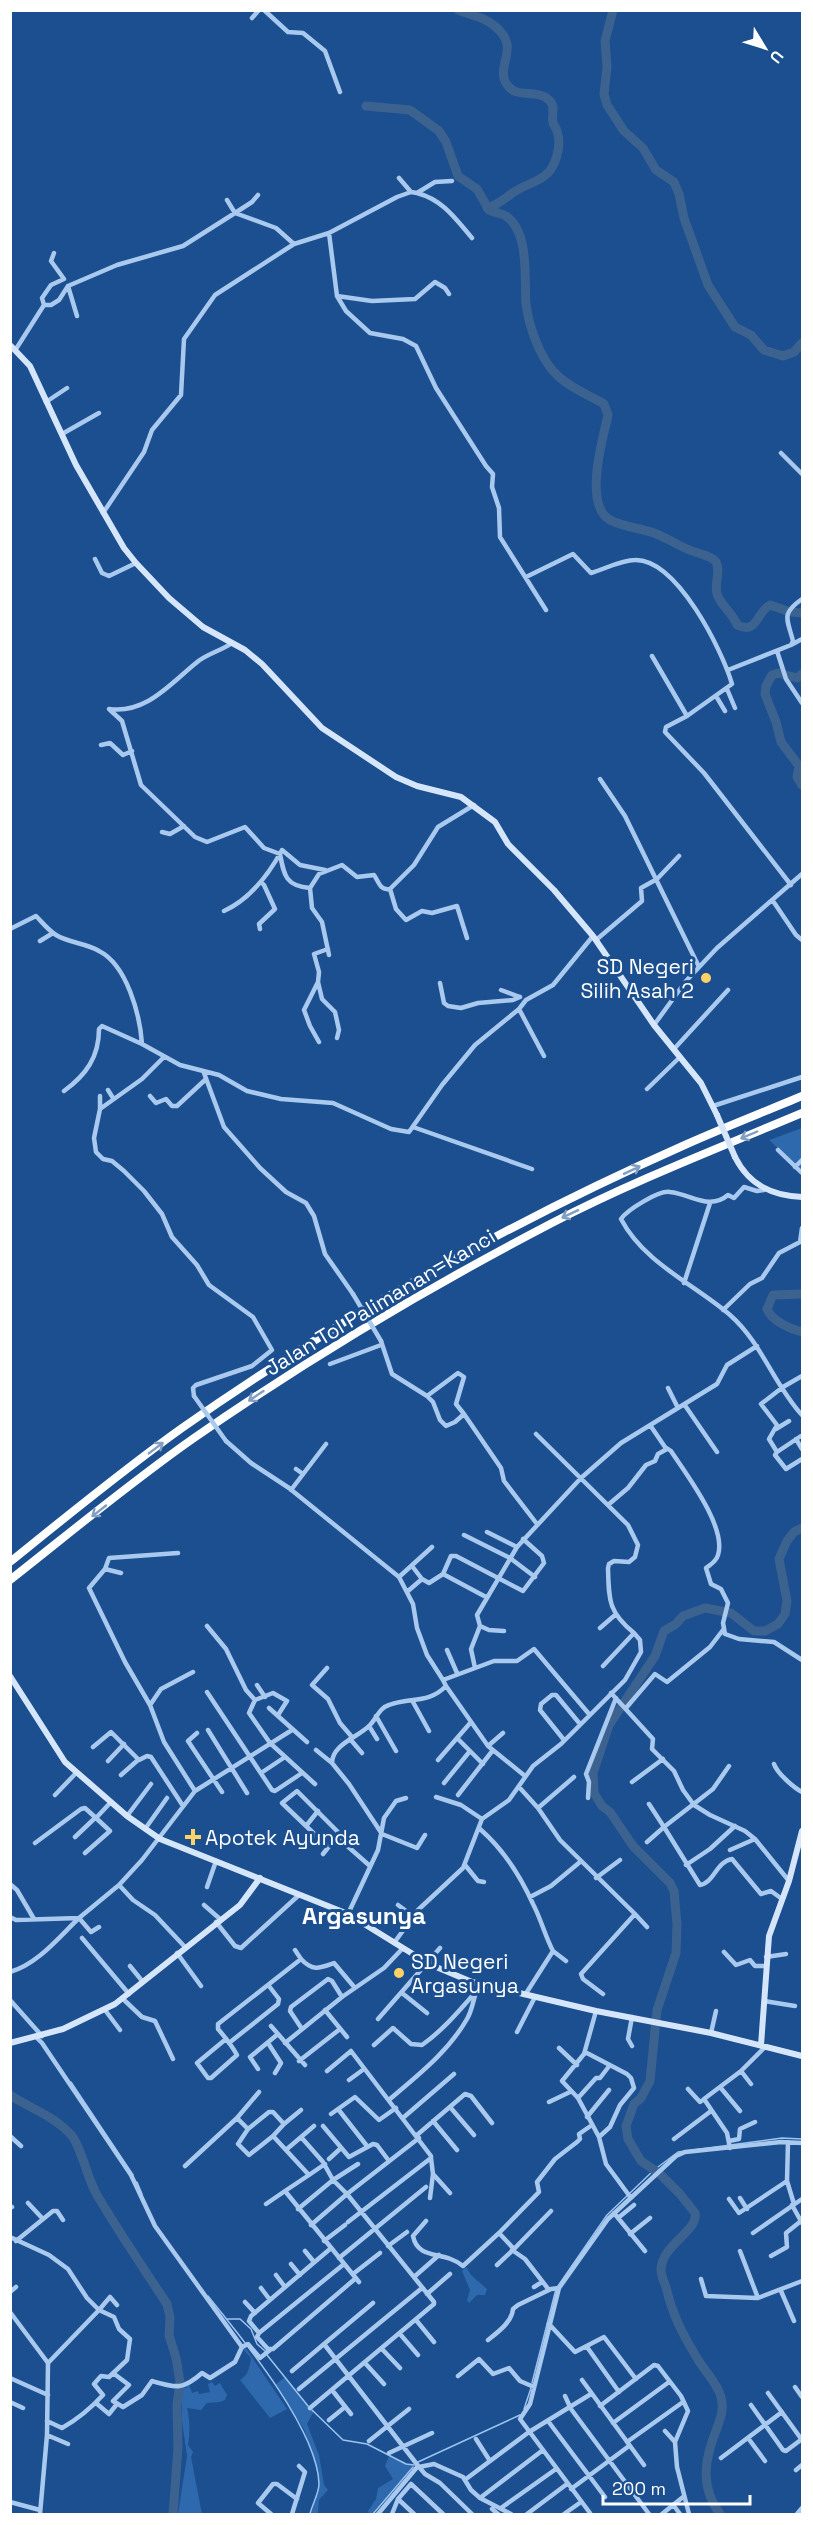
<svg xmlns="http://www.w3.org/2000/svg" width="813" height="2525" font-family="'Space Grotesk',sans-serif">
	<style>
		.green { fill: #2e69ad }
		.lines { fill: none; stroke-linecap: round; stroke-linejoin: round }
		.stream { stroke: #9cc4f0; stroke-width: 1.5 }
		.river { stroke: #3c6290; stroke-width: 9 }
		.street { stroke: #a9c9ee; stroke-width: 4.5 }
		.secondary { stroke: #d6e6fa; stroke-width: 6 }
		.highway { stroke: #fff; stroke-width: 8 }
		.street-bridge { stroke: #a9c9ee; stroke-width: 4.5 }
		.secondary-bridge { stroke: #d6e6fa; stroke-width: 6 }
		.oneway { stroke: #829ec1 }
		.poi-dot { fill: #ffd166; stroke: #1b4f8f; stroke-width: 2 }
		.labels { text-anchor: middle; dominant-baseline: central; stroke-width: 6; stroke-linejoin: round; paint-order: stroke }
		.poi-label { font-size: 21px; fill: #fff; stroke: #1b4f8f; text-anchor: start }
		.street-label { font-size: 21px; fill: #fff; stroke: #1b4f8f }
		.quarter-label { font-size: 24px; font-weight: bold; fill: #fff; stroke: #1b4f8f }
	</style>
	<rect width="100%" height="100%" fill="#1b4f8f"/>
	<!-- green -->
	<path class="green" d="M802,1128V1170L769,1140Z
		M466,2267L471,2275L487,2289L485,2295H477L469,2303L467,2300L470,2290L462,2271Z
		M245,2347L287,2409L270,2418L240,2380C248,2376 250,2366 251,2358L243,2349Z
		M285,2377L304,2402L314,2411L307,2424L319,2455L324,2485L328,2490L319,2500L318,2514H311L319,2487L318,2475L304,2429L275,2385Z
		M212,2382L215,2386L220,2383L227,2395L225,2400L220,2402L207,2403L201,2410L187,2408C190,2422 190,2432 188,2445L193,2452L191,2457L202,2514H178L187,2456L182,2421V2388H186L189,2384L192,2393L198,2391L199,2394L210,2392L208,2384Z
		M389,2456L413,2466L372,2514H369L368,2511L376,2499L378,2488L393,2479L385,2466Z"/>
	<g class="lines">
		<!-- stream -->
		<path class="stream" d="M71,2082L133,2175
			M137,2182L142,2194
			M558,2286L607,2215L654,2170L678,2152L782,2138L802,2139
			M208,2296C242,2338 318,2430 319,2484C319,2493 312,2505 310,2514
			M227,2319H240L251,2329L257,2344L265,2351
			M267,2355L308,2406
			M532,2383L556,2289
			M524,2409L531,2388
			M312,2410L343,2440L367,2444L406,2464L414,2465
			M418,2462L520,2415
			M373,2514L413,2467"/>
		<!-- river -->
		<path class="river" d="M458,10C469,15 482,16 492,24C525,48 492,66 508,86C518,99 538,88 550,101C556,107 551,115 553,123C554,125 556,128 557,131C562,145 556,169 543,177C534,183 523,186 514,192C505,198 498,205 487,208
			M613,10L605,41L607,67L604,94L607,105L624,131L643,148L656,170L674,182L679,194L684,218L708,285L735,327L751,335L764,350L783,356L794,352L802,343
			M366,106L410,110L439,131L446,142L458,176L477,189L489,210C495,213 501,213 506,216C530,233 524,279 526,304C529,327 540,359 557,375C570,388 589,395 604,404L608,415C603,438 583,505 610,520C623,527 640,528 654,533C665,537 676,544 687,549C695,553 711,555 716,562C721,571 714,585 717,594C721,606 733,613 737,625C758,635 756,612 770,605L790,612L802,613
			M802,674L797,678L778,673L772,675L766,686L765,694L776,722L781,742L799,766L797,777L802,785
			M802,1294L773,1295L767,1309C772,1321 790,1329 802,1332
			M10,2095C31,2109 55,2116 72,2136C81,2147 88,2180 97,2195C119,2232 143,2268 167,2304L170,2317L169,2335L176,2358L180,2382L177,2405L178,2448L173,2514
			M720,2514C699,2486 705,2458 717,2428C721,2417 724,2409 721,2397C717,2382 705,2372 697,2358C683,2335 672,2314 666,2287C664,2282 661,2275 661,2270C661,2245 699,2231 695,2213L680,2194L660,2174L641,2161L628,2139L626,2126L634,2104L641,2098L650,2081L657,2010L676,1953L677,1924L674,1891L670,1883L633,1846L610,1812L602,1806L594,1793L593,1773L609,1725L655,1656L664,1631L676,1624L683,1616L705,1608L731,1613L754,1631H765L778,1624L785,1614L787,1601L779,1559L787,1541L794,1532L802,1528"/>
		<!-- street -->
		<path class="street" d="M264,10L288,32L303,33L325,51L340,92
			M252,18L259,10
			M399,178L411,192
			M417,193C443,200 455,218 472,238
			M227,200L235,213L252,202L258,195
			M329,233L337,296L372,301L415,299L435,282L445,288L449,294
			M68,286L77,316
			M337,296L346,311L370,333L403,339L416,346L436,388L486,466L493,474L492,487L499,508L500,537L546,610
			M44,305H51L59,300L68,286L117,265L183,246L235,213L276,228L294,244
			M16,349L44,305L42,298L51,285L64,279L51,261L54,253
			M46,402L67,388
			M62,434L99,413
			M781,453L802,474
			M103,513L144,452L152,430L181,395L184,339L215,295L294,244L329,233L397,197L411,192L417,193L435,182L452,181
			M95,559L102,573L109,576L136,563
			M526,577L573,554L591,573C605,569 621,560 635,560C677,559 722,650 732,684L687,716L666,727L665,732L704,773L791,885
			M232,643C221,651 206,654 196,663C170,684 146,714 109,709L122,721L141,785L195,837L207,842L245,827L264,848L280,854C284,876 286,886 310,888L319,874L342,865L357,877L374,875C379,882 380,891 390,889L414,865L438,827L474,805
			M791,645L802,639
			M777,651L786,679L802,703
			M652,656L687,716
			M728,670L791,645L793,641C787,618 781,614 802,599
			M727,689L735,708
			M716,696L725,711
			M101,745L110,743L123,755L132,751
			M600,779L625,816L699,967
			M162,832L170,834L184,826
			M310,888L312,908L322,922L329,955
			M390,889L396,909L406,920L422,911L432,913L457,906L467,938
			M773,901L796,935L802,940
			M224,911C250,899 269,874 282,850L300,865L325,870
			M10,929L36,916C42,922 48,930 56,935C69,943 86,943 99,951C127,965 140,1015 142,1044
			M260,929L259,924L275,909L264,885L261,882
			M596,940L642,901L641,888L657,879L679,856
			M40,941L53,933
			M318,982L322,999L335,1012L339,1030L337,1038
			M440,983L444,1003L448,1006L461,1008L478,1003L513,1000L520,997
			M501,990L520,997
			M519,1009L544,1056
			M654,1025L686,981L717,948L802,874
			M319,1042L310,1026L304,1010L318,982L319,972L314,954L328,949
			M674,1049L728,990
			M164,1057L142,1079L100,1109L94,1138L96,1152L103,1159L112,1161L124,1171L144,1191L162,1214L172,1237L197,1265L209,1285L253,1317L272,1350L252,1366L196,1385L193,1388L194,1396
			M204,1073L224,1127L260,1168L286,1192L306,1203L314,1216L325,1254L353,1294
			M647,1089L680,1057
			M108,1090L113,1098
			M64,1091C86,1075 99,1057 99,1029L102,1026L142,1044L180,1065L219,1075L247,1091L281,1099L333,1103L391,1129L409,1132L442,1085L475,1045L519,1009L526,1000L553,985L593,936
			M150,1096L156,1103L166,1099L172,1106H177L206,1079
			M713,1106L802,1077
			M100,1109V1096
			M413,1127L532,1169
			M778,1150L802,1173
			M795,1167L802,1160
			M764,1190L757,1191L744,1187L734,1198L728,1195C709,1211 691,1194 670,1192C659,1190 627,1210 621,1219C644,1263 694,1284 730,1315C762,1343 774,1385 802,1415
			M684,1283L710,1203
			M723,1310L750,1284L762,1278L779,1253L800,1242L802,1228
			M381,1341L392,1374L427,1396L433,1402L440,1420L446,1426L455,1422L464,1414L456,1404L464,1377L458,1373L427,1396
			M330,1364L381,1345
			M802,1376L783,1387L761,1404L777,1425L769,1439L777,1452L775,1455L786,1469L802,1459
			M668,1388L678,1408
			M684,1404L717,1452
			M464,1414L501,1468L504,1481L537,1524
			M650,1425L665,1447L671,1451C686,1474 727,1527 718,1555C716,1562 711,1564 706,1568L711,1584L721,1589L728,1603L723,1623L725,1634L739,1639L774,1642L802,1660
			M776,1429L789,1421
			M536,1434L628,1525L638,1545L635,1557L629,1562L614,1561L609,1564L608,1568C609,1600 608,1612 634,1633
			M796,1439L802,1449
			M226,1441L251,1463L289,1488L399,1577L413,1604L417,1628L427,1655L443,1680
			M777,1452L801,1436
			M296,1469L303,1474
			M291,1490L326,1444
			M608,1505L628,1488L646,1465L655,1461L658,1454L667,1449
			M487,1532L517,1547
			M464,1535L510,1558L535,1577
			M178,1553L109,1558L105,1569L89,1588L125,1662L150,1705L164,1742L195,1791
			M412,1566L422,1579L429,1583L443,1574L451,1556H456L523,1591L544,1563L542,1556L523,1539
			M105,1569L121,1573
			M443,1574L486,1597
			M399,1577L432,1547
			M408,1591L422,1579
			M207,1626L226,1649L246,1690L255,1700L273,1693L287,1701L278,1715
			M480,1626L489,1630L504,1631
			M600,1628L615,1615
			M447,1650L457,1673
			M327,1668L312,1685L328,1699L340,1723L352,1737
			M475,1668L471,1649L480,1626L477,1615L517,1547L581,1478L621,1443L717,1384L727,1365L757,1346
			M257,1685L265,1697
			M446,1686L488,1746L525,1776
			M207,1692L272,1790L275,1791L302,1773
			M611,1693L653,1739L652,1749L674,1771L683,1790L694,1805L710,1815L745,1831L755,1839L789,1881
			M255,1700L249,1713L270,1743L315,1784
			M413,1702L429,1731
			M150,1705L161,1689L193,1672
			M269,1708L307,1742
			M626,1708L655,1674L667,1682L710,1647L723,1630
			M376,1716L396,1751
			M369,1726L377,1739
			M208,1730L247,1793
			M197,1733L188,1741L222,1792
			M457,1738L483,1764
			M350,1739L362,1753
			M564,1740L540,1710L541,1704L552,1695H556L580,1724
			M488,1746L503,1733
			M93,1747L111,1732L139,1760L147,1756L151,1757L183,1806
			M316,1750L332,1763
			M438,1760L471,1722
			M108,1761L124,1744
			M774,1764C777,1773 793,1787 802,1792
			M729,1766L713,1789L664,1827L700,1885C714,1883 716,1862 732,1859L761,1894L771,1891L782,1899
			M261,1773L285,1757
			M121,1775L138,1760
			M632,1782L663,1759
			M444,1783L470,1751
			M519,1787L538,1808L560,1840L635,1914L581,1974L583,1979L603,1994
			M55,1795L77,1772
			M458,1795L493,1750
			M436,1797L461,1805L482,1819
			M588,1798L589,1782L586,1774L616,1698
			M538,1808L574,1777
			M127,1816L151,1784
			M306,1826L318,1811
			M145,1829L167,1798
			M480,1829C504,1850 520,1875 533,1904C541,1919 545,1936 553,1951L525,1995
			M425,1835L417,1848L382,1834L349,1784L332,1763C332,1744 359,1737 370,1725C377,1718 379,1708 389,1705C409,1697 429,1704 446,1686L443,1680L494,1661H517L534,1649L589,1714
			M75,1837L95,1818
			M647,1842L664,1827L649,1804
			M35,1843L81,1809L85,1808L96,1818L111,1802
			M328,1847L282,1803L297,1791L337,1831L345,1844L370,1866
			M730,1850L755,1839
			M85,1853L110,1831L96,1818
			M323,1854L334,1840L343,1843
			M465,1865L478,1881L484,1882
			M686,1865L710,1849L735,1826
			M596,1878L620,1860
			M10,1884L17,1890L34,1919
			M119,1885L133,1900L155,1915L185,1947
			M207,1887L216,1861
			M530,1897L551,1886L580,1862
			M204,1905L220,1919
			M398,1905L413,1916
			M348,1914L378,1850L384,1818L396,1801L406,1798
			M635,1914L647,1927
			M10,1917L16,1920L79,1918
			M216,1922L235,1946L241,1948L299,1895
			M99,1927L91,1932L79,1918L119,1885L142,1860L195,1791L292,1730
			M82,1938L129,1994
			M394,1943L418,1910L463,1868L482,1819L509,1800L533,1766L561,1744L625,1680L641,1652L640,1640L634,1633L603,1666
			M295,1950L301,1959
			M553,1951L566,1961
			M724,1952L736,1965L750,1960L755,1966H765
			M177,1953L201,1986
			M766,1957L786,1954
			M130,1966L143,1982
			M10,1972C38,1964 59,1937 79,1918
			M402,1993L427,2013
			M122,1998L142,2017L155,2021L173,2059
			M10,2000L42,2036
			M764,2001L795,2006
			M10,2007V2008
			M105,2010L120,2030
			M325,2010L347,2037
			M596,2011L584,2054L562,2081L578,2098L599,2137L606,2164L631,2198
			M632,2017L628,2039L632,2046
			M378,2019L440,1948
			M271,2026L278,2034
			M302,2029L290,2011L291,2007L328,1979L332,1981L342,1997
			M517,2032L535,1997
			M711,2033L716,2011
			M36,2037L42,2043L131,2175L155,2226L242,2347L235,2362L210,2378L202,2373C183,2390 177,2388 152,2381L142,2395L123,2407L113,2401L129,2385L113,2373
			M226,2039L197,2063L208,2078H211L237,2055C232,2046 225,2037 218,2029V2024L301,1959C313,1972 320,1968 334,1963L355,1988
			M229,2043L278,2004L279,1999L269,1986
			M268,2043L281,2063L275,2073
			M285,2043L342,1997L384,1968L403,1948
			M374,2045L393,2028L411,2044L422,2045C442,2031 457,2013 473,1995
			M559,2048L577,2065
			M585,2052L627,2074L631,2078L634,2088L620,2105L610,2127L599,2137
			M299,2061L340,2029
			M258,2069L250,2057L278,2034L305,2065
			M327,2071L351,2051L431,2156V2158L348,2222
			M741,2071L751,2084
			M349,2080L364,2069
			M720,2087L740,2111
			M688,2089L700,2102L703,2100
			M578,2098L596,2078H600L610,2065
			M390,2099C418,2075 448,2052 467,2019C474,2007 473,1995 480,1984
			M549,2102L570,2092
			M450,2107L474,2135
			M338,2109L367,2146
			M331,2114L355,2097L379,2120L396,2108
			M404,2117L454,2074
			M587,2117L609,2090
			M237,2118L259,2092
			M433,2121L457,2150
			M284,2124L301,2110
			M323,2126L349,2157L373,2144L377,2145L389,2161
			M248,2129L238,2144L249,2155L273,2136
			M417,2135L465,2094L471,2096L492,2123
			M10,2136L21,2146
			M301,2137L323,2162L333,2180L347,2194L311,2225
			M674,2139L711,2111
			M729,2141L739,2139L740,2129L755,2122
			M788,2142L787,2181L794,2204
			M730,2148L727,2133L704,2099L741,2071L765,2047
			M287,2149L314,2126
			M329,2159L341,2148
			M185,2166L237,2118L248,2129L269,2112H273L284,2124L273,2136L309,2175L285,2191L359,2282
			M433,2174L450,2193
			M309,2175L325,2164
			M430,2198L433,2174L431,2158
			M740,2198L747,2209
			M729,2199L739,2213L787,2181
			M28,2203L43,2219
			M266,2204L285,2191
			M792,2205L802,2223
			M10,2208L12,2207
			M298,2209L333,2180L358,2164
			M614,2213L645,2251
			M618,2218L634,2205
			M426,2221L413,2236C418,2261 444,2250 463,2266L499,2233L514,2249L551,2211
			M499,2233L539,2192L537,2182L555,2159L577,2142L580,2139L579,2134L592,2125
			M753,2233L802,2199
			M630,2234L650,2218
			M10,2237L49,2255L68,2269L87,2298L99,2310L48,2363
			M16,2241L53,2211H57L63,2220
			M324,2241L345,2225
			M388,2246L407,2232
			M512,2250L525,2259L549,2290
			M305,2251L314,2262
			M740,2251L758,2298L802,2281
			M771,2256L787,2247L786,2233L801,2221
			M339,2258L426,2187
			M291,2264L300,2275
			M344,2264L259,2333L257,2337L268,2349H273L356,2278
			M497,2265L514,2249
			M353,2274L380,2253
			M276,2275L285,2287
			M414,2277L439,2255
			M701,2279L706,2296L757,2298
			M534,2287L542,2282
			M261,2288L270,2300
			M781,2291L794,2321
			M10,2292L16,2287
			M427,2294L450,2274
			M245,2302L255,2313
			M373,2303L324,2344L419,2467L425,2474L440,2483L472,2514
			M99,2310L110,2297L117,2305
			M10,2312L48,2363L47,2435L40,2514
			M416,2320L434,2342
			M549,2324L575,2352L604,2337L636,2379
			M259,2333L249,2321L251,2316L330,2249
			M400,2334L418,2355
			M488,2340C498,2332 512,2322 513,2309L518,2305L551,2289L559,2288
			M242,2347L248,2344L260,2358L270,2350
			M587,2347L619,2392
			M382,2349L400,2368
			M365,2363L384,2384
			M292,2371L324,2344
			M458,2376L479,2359L493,2374L509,2368L520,2381L534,2387
			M10,2378L48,2395
			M582,2380L644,2465
			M795,2387L802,2397
			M299,2389L422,2288
			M332,2390L351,2414
			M768,2393L802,2440
			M565,2396L571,2409L649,2514
			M10,2402L23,2408
			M96,2403L109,2414L117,2404
			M751,2405L783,2450L786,2451L802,2439
			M600,2406L654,2365L658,2366L681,2396L688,2411L675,2442L677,2467L689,2514
			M310,2408L434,2304V2302L347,2194L419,2138
			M329,2420L345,2407
			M47,2421L62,2428C78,2419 91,2408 103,2395L94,2384L101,2376L109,2377L127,2360L130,2339L119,2329L114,2317L99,2310
			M548,2421L605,2497
			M613,2423L669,2382
			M665,2431L675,2442
			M47,2435L68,2444
			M748,2438L765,2461
			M476,2439L490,2461
			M369,2441L409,2409
			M627,2442L683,2402
			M389,2453L432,2433
			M721,2458L782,2412
			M419,2467L434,2464L463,2477L471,2490L480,2498L511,2514
			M796,2470L802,2465
			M466,2479L529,2432L591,2394
			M571,2489L629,2446
			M480,2498L543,2450
			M398,2499L414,2514
			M10,2502L40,2510
			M674,2506L680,2514
			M501,2508L556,2469
			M492,2509L498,2514
			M590,2513L520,2419L530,2404L559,2288L608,2219L676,2156L685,2152L781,2142L802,2143
			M271,2514L258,2503L273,2484H277L297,2499
			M292,2514L305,2472L299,2466
			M378,2514L418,2466
			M392,2514L398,2499L411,2484L443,2514
			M527,2514L567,2484
			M564,2514L581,2502
			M662,2514L683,2497
			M797,2514L802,2508"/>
		<!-- secondary -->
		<path class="secondary" d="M11,346L30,366L76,465L124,548L136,563L169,598L203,627L245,650L262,664L322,728L396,777L417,786L461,797L495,822L508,844L554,890L593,936L654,1025L701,1083L717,1115
			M735,1157C749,1185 772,1196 802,1197
			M10,1676L65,1762L127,1816L160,1839L348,1914L429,1964L472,1982L596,2011L711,2033L802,2056
			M10,2043L63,2029L115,2004L240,1905L260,1878
			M761,2045L769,1936L789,1881L802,1831"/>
		<!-- highway -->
		<path class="highway" d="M10,1562C67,1516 123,1470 182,1428C340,1317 511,1222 687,1144C725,1127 764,1112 802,1096
			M10,1580C71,1532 131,1482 194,1438C308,1359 429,1287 552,1223C633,1181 719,1148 802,1113"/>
		<!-- street-bridge -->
		<path class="street-bridge" d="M353,1294L381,1341
			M194,1396L226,1441"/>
		<!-- secondary-bridge -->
		<path class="secondary-bridge" d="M717,1115L735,1157"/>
	</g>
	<!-- one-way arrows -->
	<defs><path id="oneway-shaft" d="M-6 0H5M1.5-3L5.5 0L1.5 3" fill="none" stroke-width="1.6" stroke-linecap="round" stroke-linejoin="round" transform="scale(1.5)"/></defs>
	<g class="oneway">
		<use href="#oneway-shaft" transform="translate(749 1135) rotate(157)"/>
		<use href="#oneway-shaft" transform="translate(632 1170) rotate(-25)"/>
		<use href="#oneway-shaft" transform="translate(570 1214) rotate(155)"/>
		<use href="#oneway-shaft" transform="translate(256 1396) rotate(146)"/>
		<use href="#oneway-shaft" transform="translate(156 1448) rotate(-37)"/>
		<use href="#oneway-shaft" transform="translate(99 1511) rotate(142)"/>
	</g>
	<!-- markers -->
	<g class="poi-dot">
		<circle cx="706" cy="978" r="6"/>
		<path d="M190 1828h6v6h6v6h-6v6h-6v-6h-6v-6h6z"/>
		<circle cx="399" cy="1973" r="6"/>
	</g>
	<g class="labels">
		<!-- poi labels -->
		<g class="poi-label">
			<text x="694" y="966" text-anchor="end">SD Negeri<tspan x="694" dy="24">Silih Asah 2</tspan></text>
			<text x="205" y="1837">Apotek Ayunda</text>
			<text x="411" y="1961">SD Negeri<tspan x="411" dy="24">Argasunya</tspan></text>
		</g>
		<!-- street labels -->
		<g class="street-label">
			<text transform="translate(380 1302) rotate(-31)">Jalan Tol Palimanan–Kanci</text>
		</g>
		<!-- quarter labels -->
		<g class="quarter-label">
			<text x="364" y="1915">Argasunya</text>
		</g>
	</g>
	<!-- border -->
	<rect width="813" height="2525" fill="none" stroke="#ffffff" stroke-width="24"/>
	<!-- north arrow -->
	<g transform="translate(765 48) rotate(128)" stroke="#1b4f8f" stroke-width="4.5" paint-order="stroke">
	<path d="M0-4.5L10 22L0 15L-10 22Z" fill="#ffffff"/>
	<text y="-9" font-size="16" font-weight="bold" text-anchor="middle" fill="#ffffff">U</text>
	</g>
	<!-- scale -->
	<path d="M603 2495v9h147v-9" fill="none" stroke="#ffffff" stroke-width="3"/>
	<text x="612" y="2495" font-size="18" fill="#ffffff" stroke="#1b4f8f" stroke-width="4.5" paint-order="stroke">200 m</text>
</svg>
